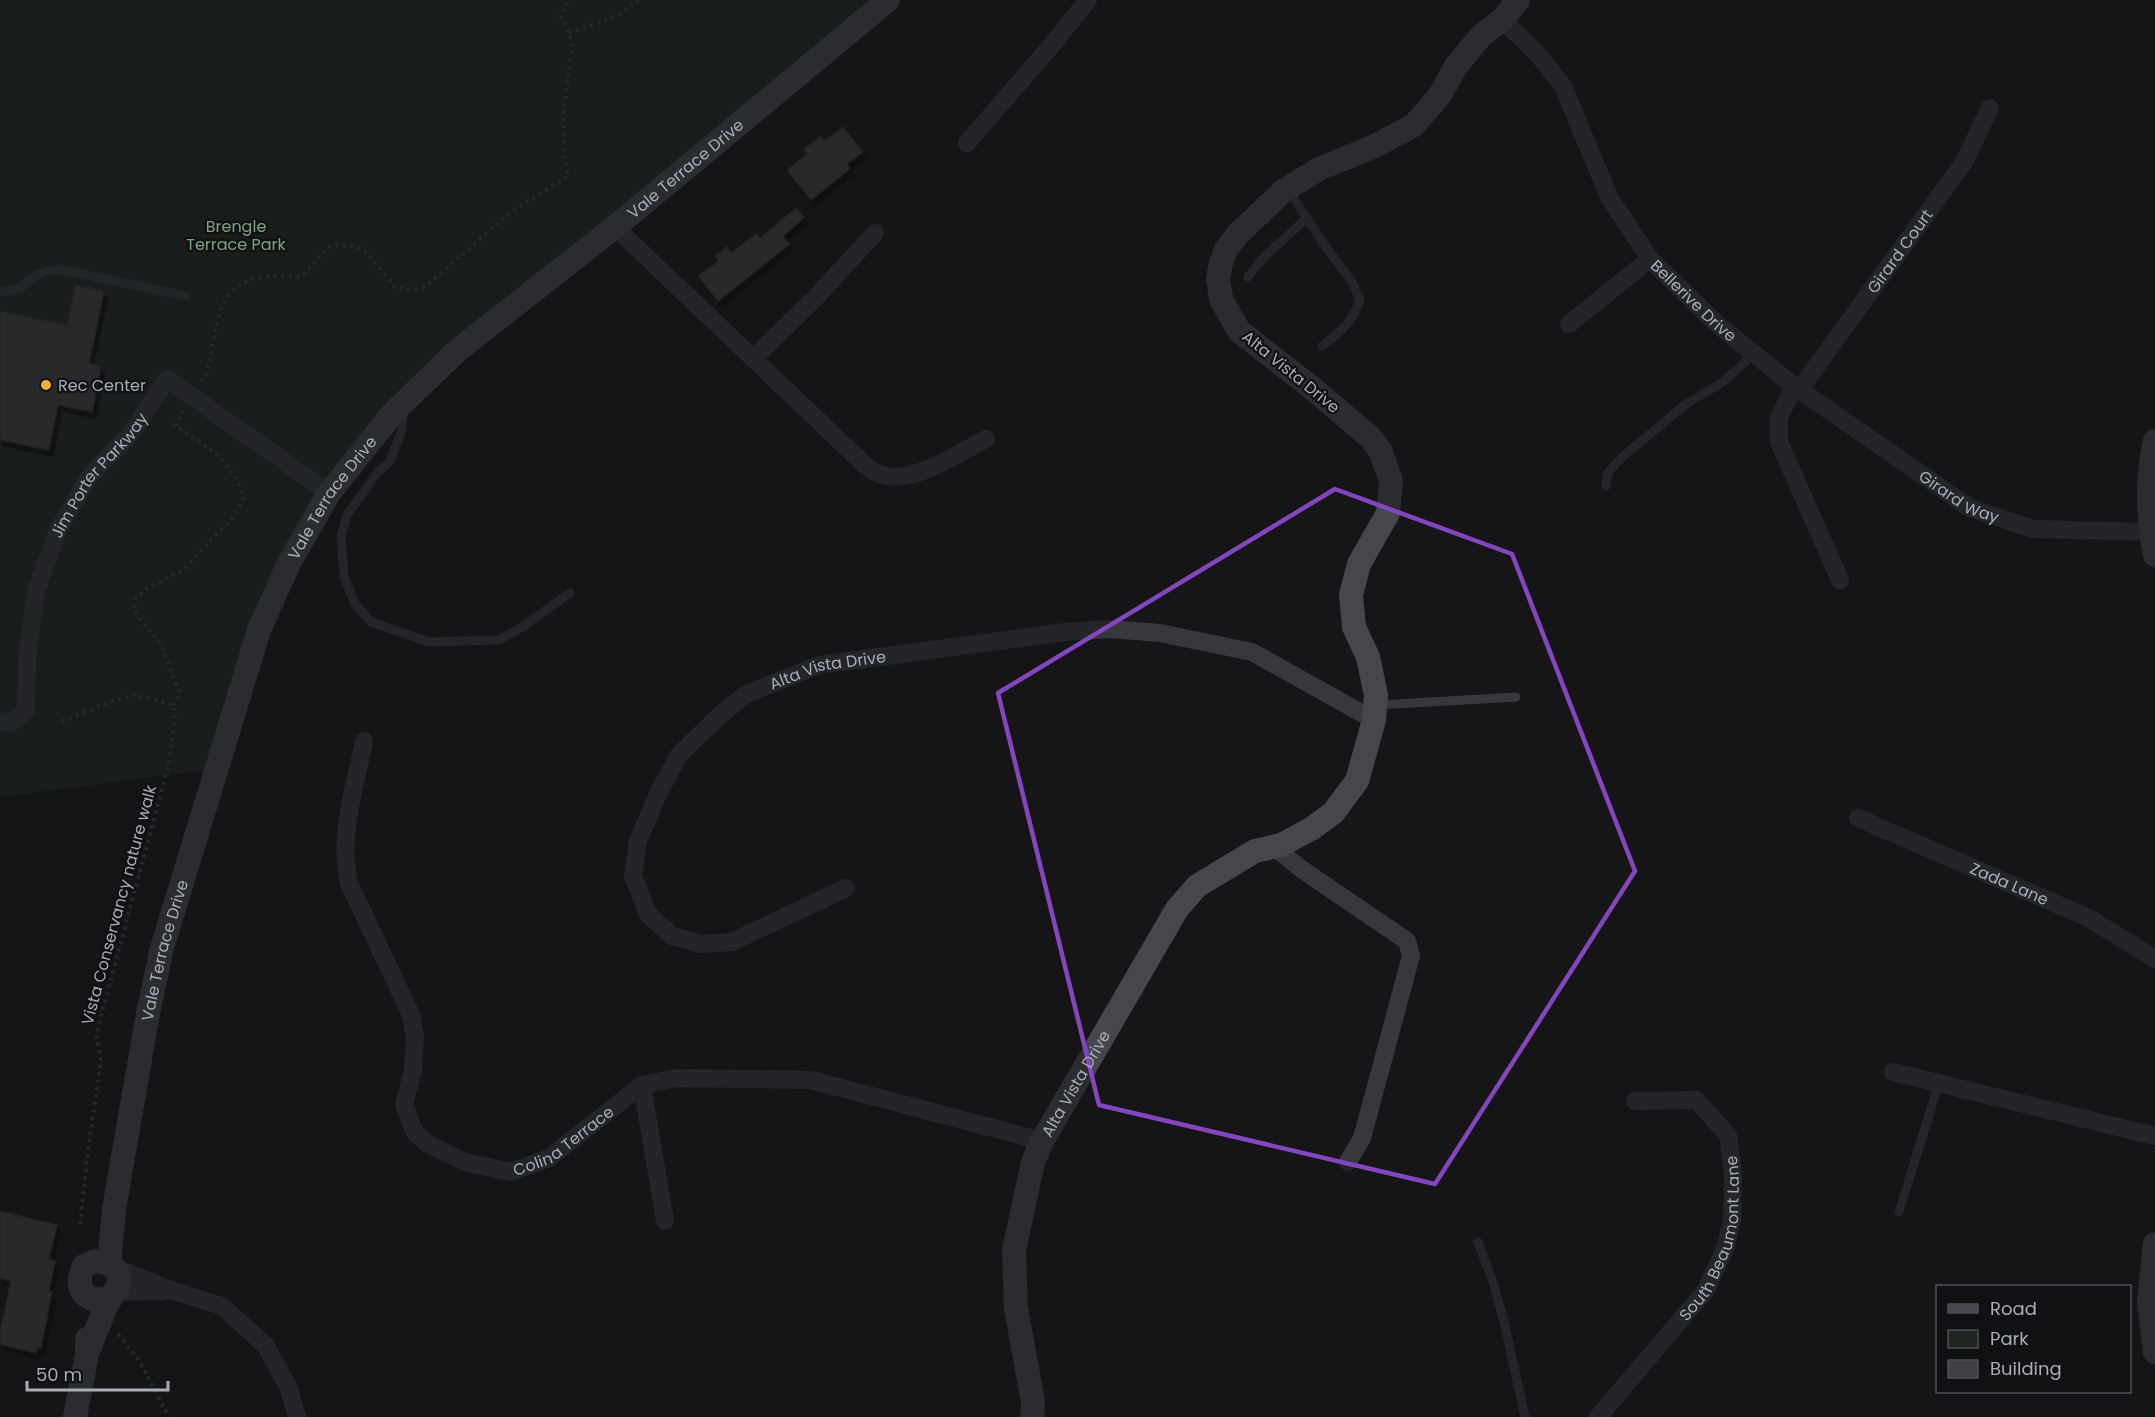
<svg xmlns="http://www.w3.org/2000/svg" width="2155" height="1417" font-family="Poppins,sans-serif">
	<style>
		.green { fill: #1e261f }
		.building { fill: #404145; stroke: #303034; stroke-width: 1.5; filter: url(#shadow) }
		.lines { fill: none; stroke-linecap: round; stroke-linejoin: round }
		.path { stroke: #3d3f44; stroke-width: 4; stroke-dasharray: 3 4.5; stroke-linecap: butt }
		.lane { stroke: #37383d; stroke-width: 9 }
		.street { stroke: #37383d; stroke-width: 18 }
		.secondary { stroke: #45474d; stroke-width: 24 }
		.marked { fill: none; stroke: #8446be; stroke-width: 4.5; stroke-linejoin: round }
		.poi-dot { fill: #f2b134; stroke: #111113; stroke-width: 2 }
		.labels { text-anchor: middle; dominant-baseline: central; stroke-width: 4.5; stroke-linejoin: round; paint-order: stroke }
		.street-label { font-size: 16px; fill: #a8adb8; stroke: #111113 }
		.park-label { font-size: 16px; fill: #7fa381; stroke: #111113 }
		.poi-label { font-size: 16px; fill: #a8adb8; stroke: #111113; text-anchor: start }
	</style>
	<defs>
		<filter id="shadow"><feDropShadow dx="3.5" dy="6" stdDeviation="0" flood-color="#0009"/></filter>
	</defs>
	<rect width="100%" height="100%" fill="#161618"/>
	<!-- green -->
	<path class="green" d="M0,0H886L439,367L324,501L215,769L0,797Z"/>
	<!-- building -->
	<path class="building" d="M843,127L863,152L847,164L850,169L811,200L787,170L807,154L804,149L821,136L825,141Z
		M796,208L804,217L783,237L790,244L718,301L698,276L719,261L715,256L727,247L731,253L756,234L760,238Z
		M75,285L104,291L89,363L101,366L92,412L58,405L49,450L0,440V311L67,325Z
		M0,1211L57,1225L49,1259L55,1261L49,1292H52L41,1348H38L36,1353L0,1344V1332L11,1281L0,1278Z"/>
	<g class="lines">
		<!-- path -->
		<path class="path" d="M569,33L617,16L638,0
			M201,382C210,369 211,357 213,342C223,279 245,275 303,276L325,250L333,245L355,246L366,252L395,287L411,290L426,286L512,211L568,176L564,152L563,115L572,48L569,33L561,16L568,0
			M173,705L180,694L160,643L134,611L135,599L148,588L186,568L210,540L233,518L244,497C230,458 209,448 175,426L183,411
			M62,721L118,699L135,695L173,705L175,718L168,767L96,1035L101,1060L88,1150L80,1226
			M118,1334L139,1360L169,1417"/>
		<!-- lane -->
		<path class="lane" d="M1287,188L1323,243L1352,282L1360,300C1352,323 1341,331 1322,346
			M1248,277L1263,258L1307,218
			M0,292L21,288L31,278L46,271L63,270L186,296
			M403,409L402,430L390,461L377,473L347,515L341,536L344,576L355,604L371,622L429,642L499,640L524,626L570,593
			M1606,486L1608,473L1621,458L1686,404L1723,382L1754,354
			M1378,705L1516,697
			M1899,1212L1939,1083
			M1478,1242L1494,1285L1505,1326L1525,1417"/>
		<!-- street -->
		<g class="street">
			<path id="s1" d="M1502,20L1536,52L1563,86L1609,197L1650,259L1717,324L1794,386L1970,508L2033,529L2150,532"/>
			<path d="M967,143L1056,40L1088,0"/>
			<path d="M615,227L866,466C871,469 876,474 882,475C913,485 958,453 986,439"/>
			<path d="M1569,324L1650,259"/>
			<path d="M754,358L817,296L875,233"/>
			<path d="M1794,386L1779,418V442L1840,580"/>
			<path id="s2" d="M1800,389L1964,162L1990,108"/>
			<path id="s3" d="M0,721L11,723L26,710L27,657L36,591L58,530L89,477L131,433L167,379L329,493"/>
			<path id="s4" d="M364,741C355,788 338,835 349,883L411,1015L415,1037L413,1071L404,1104L415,1133L428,1144L465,1162L510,1172L549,1158L642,1085L677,1078L811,1080L1042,1141"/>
			<path id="s5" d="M1858,818L2089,918L2155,959"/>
			<path d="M1274,847L1304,871L1407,941L1411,956L1362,1138L1348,1162"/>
			<path id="s6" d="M846,888L732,942L701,944L672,936L648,914L633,876L638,841L659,792L679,755L718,717L746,694L819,665L1066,632L1110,629L1160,633L1252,652L1374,720"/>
			<path d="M1893,1072L2155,1136"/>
			<path d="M642,1085L665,1221"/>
			<path d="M114,1267L171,1290L222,1306L266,1346L289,1388L297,1417"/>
			<path d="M115,1292L163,1291"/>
			<path id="s7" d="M1598,1417L1706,1290L1726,1246L1732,1220L1733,1175L1728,1135L1696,1100L1635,1101"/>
		</g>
		<!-- secondary -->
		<g class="secondary">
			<path d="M2155,441C2146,479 2148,518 2155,555"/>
			<path d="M2155,1244L2149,1303L2155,1352"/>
			<path id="s8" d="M109,1263L114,1209L148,1013L162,948L259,630L289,563L329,493L392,414L458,350L615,227L888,0"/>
			<path d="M87,1354L106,1306L118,1287L119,1280L118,1273L109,1263L95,1261L84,1266C72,1289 87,1306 111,1297"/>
			<path d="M75,1417L87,1354V1339"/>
			<path id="s9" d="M1032,1417L1033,1402L1016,1308L1014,1250L1033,1162L1042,1141L1177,909L1197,886L1255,851L1281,845L1311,829L1333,813L1357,781L1374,720L1376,695L1368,657L1354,627L1351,595L1359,564L1388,513L1391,481L1381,452L1371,438L1312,388L1239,331L1221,299L1218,278L1221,263L1226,250L1237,235L1283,191L1319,169L1375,146L1414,125L1440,95L1456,66L1481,36L1502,20L1518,0"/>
		</g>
	</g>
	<!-- marked area -->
	<path d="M0 0H2155V1417H0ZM1335,489L1512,554L1635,871L1435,1184L1099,1105L998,693Z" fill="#161618" fill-opacity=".55" fill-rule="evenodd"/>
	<path class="marked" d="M1335,489L1512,554L1635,871L1435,1184L1099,1105L998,693Z"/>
	<!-- markers -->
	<circle class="poi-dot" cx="46" cy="385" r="6"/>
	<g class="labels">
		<!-- street labels -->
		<g class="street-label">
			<text stroke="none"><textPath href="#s8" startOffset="1290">Vale Terrace Drive</textPath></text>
			<text stroke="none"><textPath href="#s2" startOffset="170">Girard Court</textPath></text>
			<text stroke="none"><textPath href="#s1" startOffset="345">Bellerive Drive</textPath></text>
			<text transform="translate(1291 372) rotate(39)">Alta Vista Drive</text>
			<text stroke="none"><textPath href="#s3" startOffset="284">Jim Porter Parkway</textPath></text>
			<text stroke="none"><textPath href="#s1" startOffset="676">Girard Way</textPath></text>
			<text stroke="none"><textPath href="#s8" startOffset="804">Vale Terrace Drive</textPath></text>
			<text stroke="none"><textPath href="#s6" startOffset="568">Alta Vista Drive</textPath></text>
			<text stroke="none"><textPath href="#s5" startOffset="165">Zada Lane</textPath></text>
			<text transform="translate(119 905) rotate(-75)">Vista Conservancy nature walk</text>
			<text stroke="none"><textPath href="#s8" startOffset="318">Vale Terrace Drive</textPath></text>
			<text stroke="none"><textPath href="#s9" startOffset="348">Alta Vista Drive</textPath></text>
			<text stroke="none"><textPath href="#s4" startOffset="578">Colina Terrace</textPath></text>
			<text stroke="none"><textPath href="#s7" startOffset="218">South Beaumont Lane</textPath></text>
		</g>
		<!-- park labels -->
		<g class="park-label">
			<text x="236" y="226">Brengle<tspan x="236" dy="18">Terrace Park</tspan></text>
		</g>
		<!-- poi labels -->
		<g class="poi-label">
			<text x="58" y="385">Rec Center</text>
		</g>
	</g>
	<!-- legend -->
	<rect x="1936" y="1285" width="195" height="108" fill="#111113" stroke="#4d4f55" stroke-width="1.5"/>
	<rect x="1948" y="1304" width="30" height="9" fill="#45474d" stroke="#4d4f55" stroke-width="1.5"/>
	<text x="1990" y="1315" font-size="18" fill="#a8adb8">Road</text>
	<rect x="1948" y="1330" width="30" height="18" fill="#1e261f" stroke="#4d4f55" stroke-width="1.5"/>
	<text x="1990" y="1345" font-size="18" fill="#a8adb8">Park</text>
	<rect x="1948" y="1360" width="30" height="18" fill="#404145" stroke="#4d4f55" stroke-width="1.5"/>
	<text x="1990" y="1375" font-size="18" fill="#a8adb8">Building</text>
	<!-- scale -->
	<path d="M27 1381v9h141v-9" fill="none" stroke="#a8adb8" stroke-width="3"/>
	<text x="36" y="1381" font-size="18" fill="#a8adb8" stroke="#111113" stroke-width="4.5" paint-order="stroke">50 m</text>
</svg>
